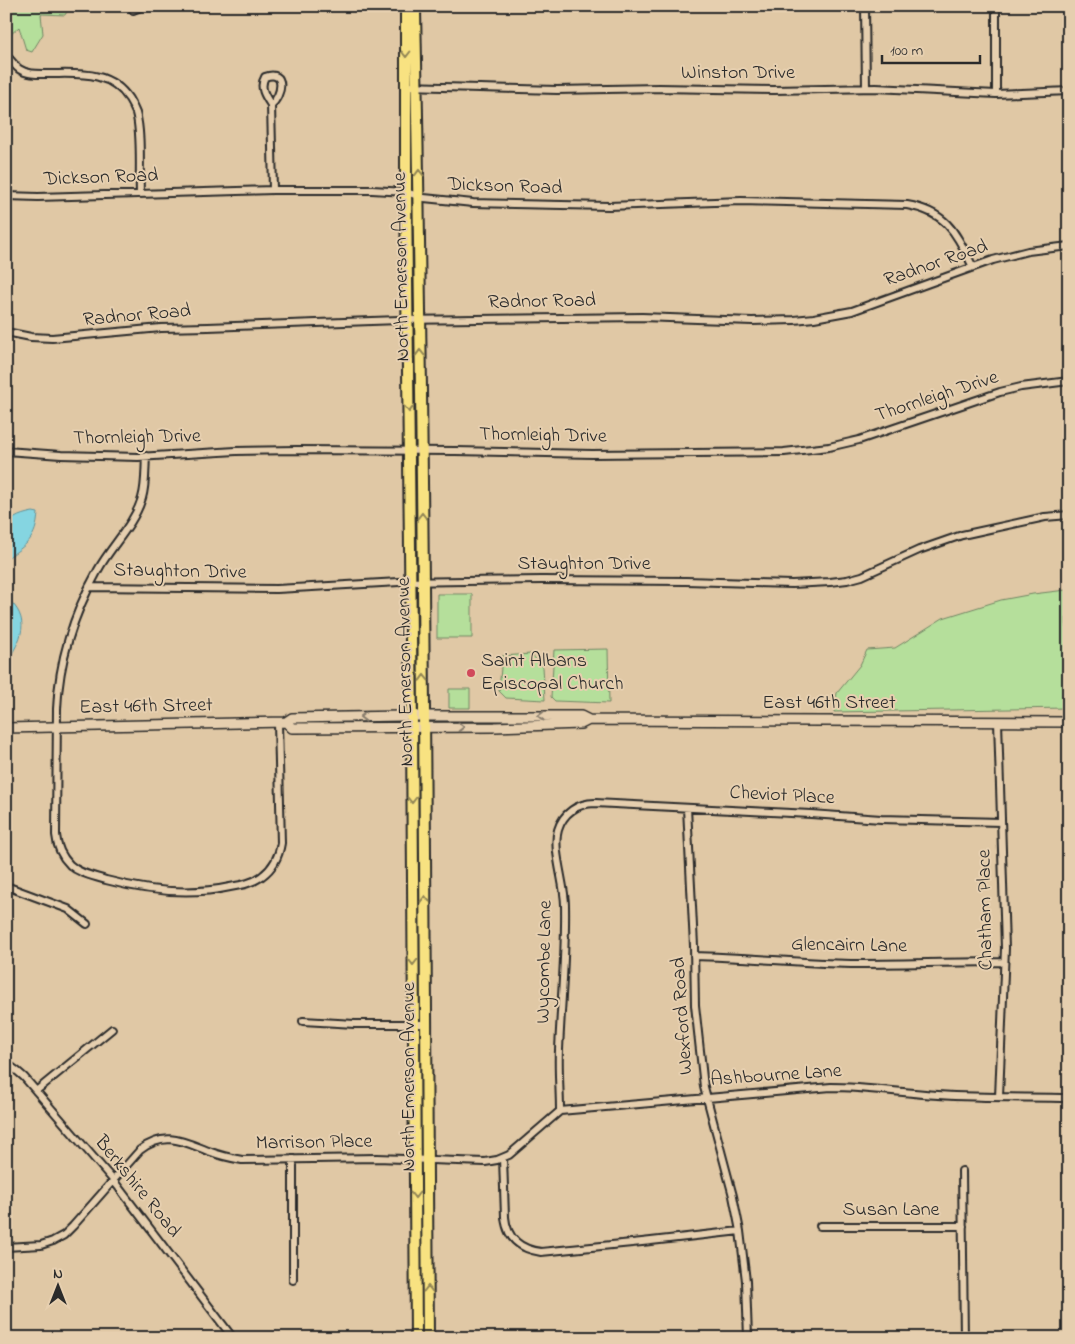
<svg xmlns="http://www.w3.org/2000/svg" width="1075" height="1344" font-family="'Indie Flower',sans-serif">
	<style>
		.green { fill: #b5df9b; stroke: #708563 }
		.water { fill: #85d5e1; stroke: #619198 }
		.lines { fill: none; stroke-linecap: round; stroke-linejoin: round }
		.street-casing { stroke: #2b2b2b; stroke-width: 10 }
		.secondary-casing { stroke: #2b2b2b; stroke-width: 12 }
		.primary-casing { stroke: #2b2b2b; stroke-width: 14 }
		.street { stroke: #e6cfaf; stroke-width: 6 }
		.secondary { stroke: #e6cfaf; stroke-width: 9 }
		.primary { stroke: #f8e281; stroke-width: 10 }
		.oneway { stroke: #928656 }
		.oneway2 { stroke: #887d6d }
		.poi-dot { fill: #d1495b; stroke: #e6cfaf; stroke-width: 2 }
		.labels { text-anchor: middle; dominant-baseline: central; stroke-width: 4; stroke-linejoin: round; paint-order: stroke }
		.street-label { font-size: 20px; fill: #2b2b2b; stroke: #e6cfaf }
		.poi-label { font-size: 20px; fill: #2b2b2b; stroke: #e6cfaf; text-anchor: start }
	</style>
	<rect width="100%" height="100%" fill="#e0c8a5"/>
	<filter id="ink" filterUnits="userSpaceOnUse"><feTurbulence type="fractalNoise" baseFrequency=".02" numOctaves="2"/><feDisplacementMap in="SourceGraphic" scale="10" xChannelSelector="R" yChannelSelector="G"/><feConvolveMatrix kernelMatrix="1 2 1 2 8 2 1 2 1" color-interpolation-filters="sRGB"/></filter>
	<g filter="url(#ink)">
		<!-- green -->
		<path class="green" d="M6,6H70L65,15L41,14L43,34L32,52L26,50L19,27L10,35L6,47Z
			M1066,590L1067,708L834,712L837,693L860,665L867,650L895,648L943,618L1001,600L1033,594Z
			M437,594H472V638H437Z
			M608,649L609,703L555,701L551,697L554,650Z
			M531,654L543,667L545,700L506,698L499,691L502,656Z
			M449,689H470V708H449Z"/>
		<!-- water -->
		<path class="water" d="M33,512L38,513C36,540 27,544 6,559C6,531 0,518 33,512Z
			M6,597C32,619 22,639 6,663Z"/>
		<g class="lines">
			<defs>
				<path id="street" d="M865,6L866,88
					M996,6V94
					M133,10L143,6
					M6,55C10,59 14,65 19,69C28,75 39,74 49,74C79,74 110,70 129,99C132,104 134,108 136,113C142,134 139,170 140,193
					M406,86L557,90L659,88L774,90L876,88L996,94L1069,91
					M271,105C282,96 287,69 265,77C259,87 265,96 271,105L273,190
					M6,196L38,197L273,190H372L406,192L424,198L473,203L609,206L741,201L907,205C948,212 956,234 973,267
					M6,332L31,337L52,338L161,328L208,327L399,320L642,317L752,321L794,320L814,318L852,311L993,260L1028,251L1069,246
					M6,451L61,455L138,457L236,451L297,450L456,451L592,454L784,452L829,447L859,440L1000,392L1021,387L1069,381
					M146,456C145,470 146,485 142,498C134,525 111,546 98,570C74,613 59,659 57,709L56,835C57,847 62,857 70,865C80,874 94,876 106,880C147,891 188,896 230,887C242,885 253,883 262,876C273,868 279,856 281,843L278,723
					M89,587L277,589L399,582L542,580L686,581L792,584L830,582L847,580L862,576L919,550L962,535L1045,517L1069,515
					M998,721L1005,948L999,1097
					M687,808L694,946L695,1005L704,1087L733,1196L740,1231L746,1281L748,1338
					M6,886L68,909L87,924
					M694,956C747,957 799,963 851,964C902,964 953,962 1004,962
					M303,1021L355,1024H426
					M6,1063L17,1071L24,1077L113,1180L233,1338
					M36,1091L112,1029
					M560,1111C560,1091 558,1070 559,1050C561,1001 566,954 565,905C565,884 552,849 558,830C563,813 578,803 595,803L811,814L881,819L1001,822
					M503,1158L505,1217C507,1239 520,1249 541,1252L642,1242L740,1231
					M293,1159V1280
					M962,1171L964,1338
					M820,1226H963
					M6,1247L41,1245L53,1241L64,1235L73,1226L140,1150C166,1130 184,1142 211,1152C221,1156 231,1158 242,1160L377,1158L485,1162L497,1160L509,1155L560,1111L831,1087C867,1087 902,1093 938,1095C982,1098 1025,1097 1069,1098"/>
				<path id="secondary" d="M286,722L292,728L495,727L581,724L589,720
					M6,728L286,722L292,718L402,716H581L589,720L1069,722"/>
				<path id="primary" d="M409,6L406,10V192L412,727L416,1338
					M413,6L415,10C424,452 425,895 428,1338"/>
			</defs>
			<!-- street casing -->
			<use href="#street" class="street-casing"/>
			<!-- secondary casing -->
			<use href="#secondary" class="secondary-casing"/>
			<!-- primary casing -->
			<use href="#primary" class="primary-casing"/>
			<!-- street -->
			<use href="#street" class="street"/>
			<!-- secondary -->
			<use href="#secondary" class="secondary"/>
			<!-- primary -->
			<use href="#primary" class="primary"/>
		</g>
		<!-- one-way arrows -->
		<defs><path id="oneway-chevron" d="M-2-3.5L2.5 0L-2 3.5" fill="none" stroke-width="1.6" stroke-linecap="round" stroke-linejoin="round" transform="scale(1.25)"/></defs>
		<g class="oneway">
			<use href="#oneway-chevron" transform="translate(406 54) rotate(90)"/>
			<use href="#oneway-chevron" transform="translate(419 173) rotate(-91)"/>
			<use href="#oneway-chevron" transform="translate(420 353) rotate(-91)"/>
			<use href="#oneway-chevron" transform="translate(409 409) rotate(89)"/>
			<use href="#oneway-chevron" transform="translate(422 516) rotate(-90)"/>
			<use href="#oneway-chevron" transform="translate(424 678) rotate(-91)"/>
			<use href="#oneway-chevron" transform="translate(412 800) rotate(90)"/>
			<use href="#oneway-chevron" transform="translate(425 899) rotate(-91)"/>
			<use href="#oneway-chevron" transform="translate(413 962) rotate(90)"/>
			<use href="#oneway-chevron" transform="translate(415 1195) rotate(90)"/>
			<use href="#oneway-chevron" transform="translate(428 1289) rotate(-90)"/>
		</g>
		<g class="oneway2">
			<use href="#oneway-chevron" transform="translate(541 716) rotate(-180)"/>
			<use href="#oneway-chevron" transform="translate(363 717) rotate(179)"/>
			<use href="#oneway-chevron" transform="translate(461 727)"/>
		</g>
	</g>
	<!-- markers -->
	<circle class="poi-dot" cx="471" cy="673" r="5"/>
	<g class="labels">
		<!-- street labels -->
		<g class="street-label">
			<text x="738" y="73">Winston Drive</text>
			<text transform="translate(101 178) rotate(-2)">Dickson Road</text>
			<text transform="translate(505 187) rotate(2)">Dickson Road</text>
			<text transform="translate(936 264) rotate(-19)">Radnor Road</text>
			<text transform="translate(402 267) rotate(-91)">North Emerson Avenue</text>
			<text transform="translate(542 302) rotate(-1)">Radnor Road</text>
			<text transform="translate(137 316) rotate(-5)">Radnor Road</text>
			<text transform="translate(937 397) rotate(-18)">Thornleigh Drive</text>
			<text transform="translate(543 436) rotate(1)">Thornleigh Drive</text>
			<text transform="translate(137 438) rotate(-1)">Thornleigh Drive</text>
			<text x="584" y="564">Staughton Drive</text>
			<text transform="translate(180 572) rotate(1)">Staughton Drive</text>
			<text transform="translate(406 672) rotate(-91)">North Emerson Avenue</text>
			<text x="829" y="703">East 46th Street</text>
			<text transform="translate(146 707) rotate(-1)">East 46th Street</text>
			<text transform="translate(782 796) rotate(3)">Cheviot Place</text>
			<text transform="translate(986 910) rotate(-91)">Chatham Place</text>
			<text transform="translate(849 946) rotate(1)">Glencairn Lane</text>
			<text transform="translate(545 962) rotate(-89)">Wycombe Lane</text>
			<text transform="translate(683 1016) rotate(-94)">Wexford Road</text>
			<text transform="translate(776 1076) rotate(-4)">Ashbourne Lane</text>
			<text transform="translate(409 1077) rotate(-90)">North Emerson Avenue</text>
			<text transform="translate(314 1143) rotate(-1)">Marrison Place</text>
			<text transform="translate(137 1187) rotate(51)">Berkshire Road</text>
			<text x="891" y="1210">Susan Lane</text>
		</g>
		<!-- poi labels -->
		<g class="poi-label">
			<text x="481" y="661">Saint Albans<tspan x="481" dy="23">Episcopal Church</tspan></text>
		</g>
	</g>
	<!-- margin -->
	<rect width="1075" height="1344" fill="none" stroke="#e6cfaf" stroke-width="25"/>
	<rect x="12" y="12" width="1050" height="1319" fill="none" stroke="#2b2b2b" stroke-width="2" filter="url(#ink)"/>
	<!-- north arrow -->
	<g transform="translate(58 1286)" stroke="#e6cfaf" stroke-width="4" paint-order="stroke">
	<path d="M0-4L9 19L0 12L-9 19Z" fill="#2b2b2b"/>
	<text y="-8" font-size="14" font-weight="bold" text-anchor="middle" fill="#2b2b2b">N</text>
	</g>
	<!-- scale -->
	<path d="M882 55v8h98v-8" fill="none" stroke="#2b2b2b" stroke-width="2.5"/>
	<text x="890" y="55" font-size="15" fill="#2b2b2b" stroke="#e6cfaf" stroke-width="4" paint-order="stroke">100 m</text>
</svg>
